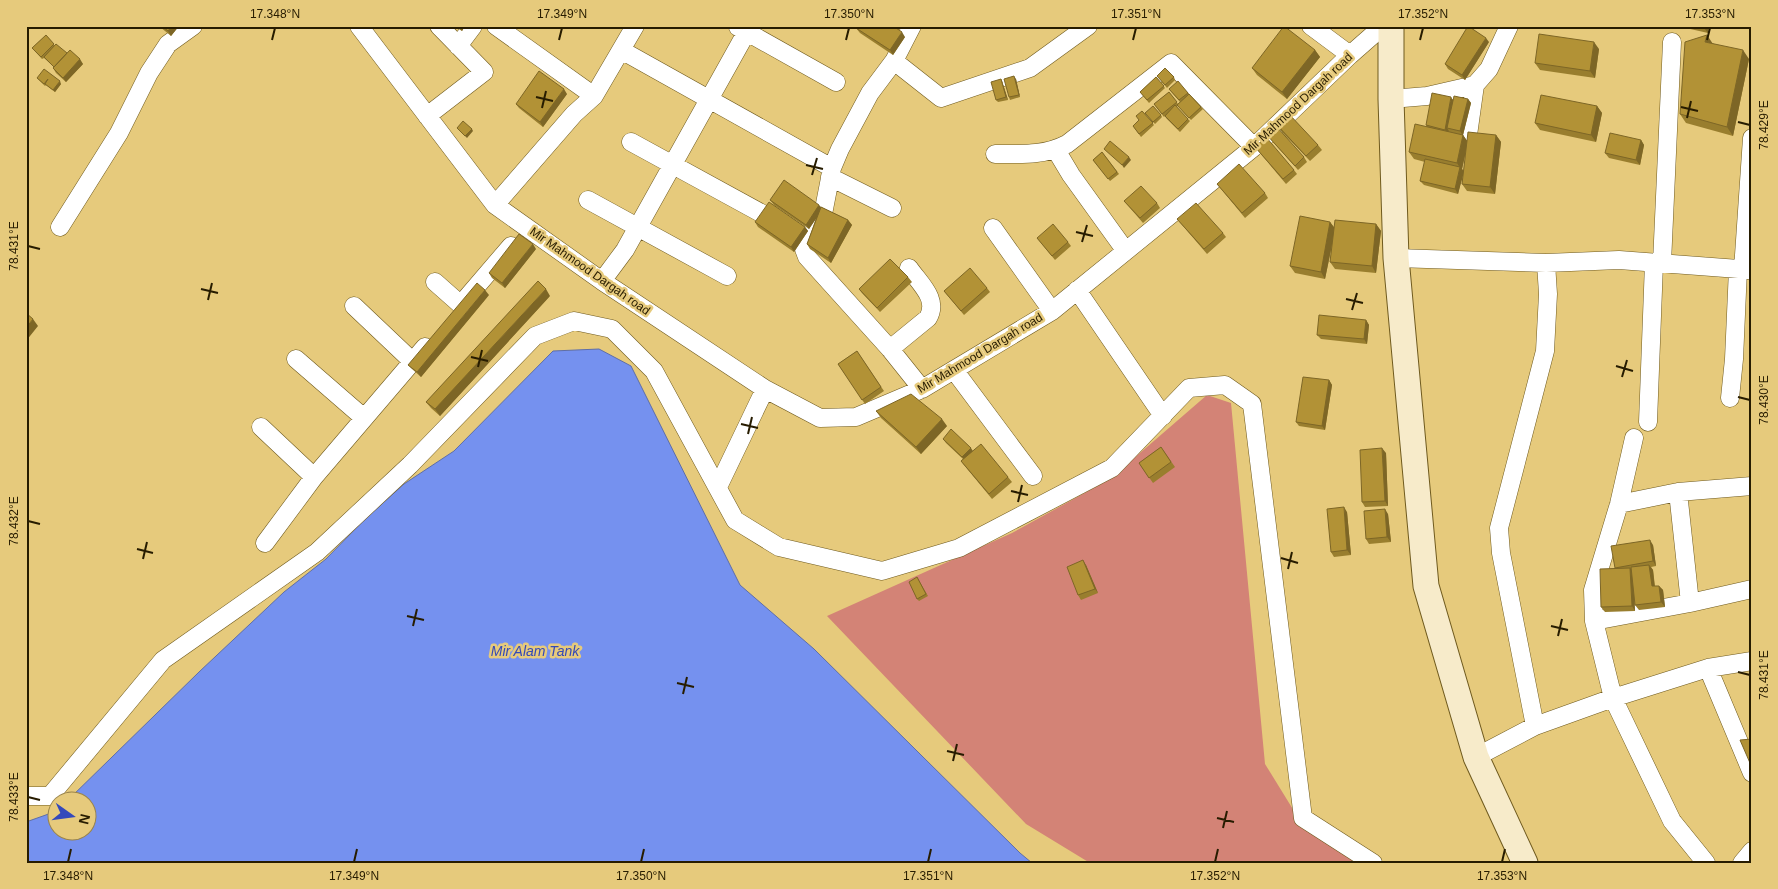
<svg xmlns="http://www.w3.org/2000/svg" width="1778" height="889" font-family="Arial,sans-serif">
	<style>
		.green { fill: #d38376 }
		.water { fill: #7591ef; stroke: #5e6ea7 }
		.lines { fill: none; stroke-linecap: round; stroke-linejoin: round }
		.street-casing { stroke: #6f5a1e; stroke-width: 19 }
		.secondary-casing { stroke: #6f5a1e; stroke-width: 27 }
		.street { stroke: #fff; stroke-width: 18 }
		.secondary { stroke: #f7ebca; stroke-width: 25 }
		.wall { fill: #997e2e; fill-rule: evenodd }
		.shaded-wall { fill: #7d6626 }
		.building { fill: #b29236; stroke: #7d6626 }
		.ticks { fill: none; stroke: #271c00; stroke-width: 2 }
		.labels { text-anchor: middle; dominant-baseline: central; stroke-width: 5; stroke-linejoin: round; paint-order: stroke }
		.street-label { font-size: 12px; fill: #271c00; stroke: #e6ca7c }
		.water-label { font-size: 14px; font-style: italic; fill: #3449b7; stroke: #e6ca7c }
		.neatline { fill: none; stroke: #271c00; stroke-width: 2 }
		.ticks-label { font-size: 12px; text-anchor: middle; fill: #271c00 }
	</style>
	<rect width="100%" height="100%" fill="#e6ca7c"/>
	<!-- green -->
	<path class="green" d="M1207,395L1231,403L1265,764L1302,824L1363,863H1090L1026,824L827,616L1012,533L1110,479Z"/>
	<!-- water -->
	<path class="water" d="M599,349L631,366L740,585L814,649L1020,853L1032,863H26V822L57,811L58,832H88V802L67,801L199,672L284,592L326,559L363,521L404,484L454,451L553,351Z"/>
	<g class="lines">
		<defs>
			<path id="street" d="M359,26L495,205L602,281L765,389L820,418L856,417L922,389L1052,311L1254,147L1350,55L1383,26
				M496,26L594,96
				M912,26L894,61L870,93L840,149L832,168L824,209L806,241L804,249L807,257L890,349L922,389
				M1311,26L1350,55
				M738,27L836,82
				M458,46L473,26
				M621,50L832,168
				M894,61L941,98L1030,68L1088,26
				M1391,99L1427,96L1475,85L1489,69L1509,26
				M427,116L484,72L439,26
				M1468,135L1475,85
				M631,142L761,213
				M1056,150L1071,175L1125,250
				M995,154C1020,154 1044,156 1067,144L1171,63L1254,147
				M830,177L892,208
				M588,200L727,276
				M495,205L574,114L594,96L635,26
				M60,227L119,133L149,73L168,44L193,26
				M993,228L1052,311
				M1396,258L1546,263L1619,260L1752,270
				M1662,263L1672,42
				M1743,270L1752,138
				M602,281L625,250L750,26
				M435,282L461,305
				M1077,290L1163,416
				M463,302L511,246
				M354,306L412,361
				M890,349L928,318C939,299 920,284 909,268
				M296,359L364,418
				M954,370L1033,476
				M1730,398L1734,359L1738,269
				M1648,422L1654,263
				M261,427L314,477
				M1634,438L1619,504L1593,590L1594,621L1613,698L1672,821L1706,863
				M718,487L765,389
				M1678,492L1690,603
				M1619,504L1678,492L1752,486
				M265,543L314,477L425,347
				M1594,621L1690,603L1752,589
				M1708,668L1752,773
				M1535,726L1501,553L1499,528L1545,351L1548,294L1546,263
				M1476,757L1535,726L1613,698L1708,668L1752,661
				M26,796H50L163,660L317,552L410,465L535,336L574,321L612,329L654,371L735,520L779,547L882,571L959,548L1112,468L1189,388L1225,385L1252,404L1303,818L1373,863
				M1742,863L1752,851"/>
			<path id="secondary" d="M1391,26V99L1396,258L1426,586L1476,757L1525,863"/>
		</defs>
		<!-- street casing -->
		<use href="#street" class="street-casing"/>
		<!-- secondary casing -->
		<use href="#secondary" class="secondary-casing"/>
		<!-- street -->
		<use href="#street" class="street"/>
		<!-- secondary -->
		<use href="#secondary" class="secondary"/>
	</g>
	<!-- wall -->
	<path class="wall" d="M159,26H179L171,36Z
		M384,26H390L387,29Z
		M454,26H465L462,31Z
		M1677,26H1709L1708,33Z
		M856,28L905,37L893,55L860,33Z
		M46,35L55,46L83,64L66,82L56,73L53,68L54,67L44,58L42,59L32,48Z
		M1489,42L1465,80L1448,69L1445,64Z
		M1712,43L1749,59L1733,136L1686,123L1680,114Z
		M1599,49L1595,78L1540,70L1535,63Z
		M1315,50L1320,57L1287,99L1257,75L1252,68Z
		M1156,77L1165,88L1149,103L1140,92Z
		M1174,77L1175,80L1167,88L1159,78Z
		M37,78L61,84L55,92L46,85L45,86Z
		M1001,79L1002,81L1008,100L998,102L996,100Z
		M1016,79L1020,97L1010,100L1009,97Z
		M1169,89L1188,93L1203,109L1191,120L1178,106L1176,107L1190,121L1180,132L1166,118L1165,116L1164,117L1154,104L1169,92L1178,104L1180,102Z
		M567,94L543,127L519,108L516,104Z
		M1468,99L1471,103L1463,135L1467,141L1496,135L1501,142L1495,194L1467,191L1462,184L1463,173L1458,194L1424,185L1420,181L1425,162L1414,159L1409,152L1427,127L1426,125L1453,100ZM1466,151L1464,171L1462,169Z
		M1597,106L1602,113L1596,142L1540,130L1535,123Z
		M1142,111L1154,125L1141,137L1133,126L1139,121Z
		M1145,113L1161,115L1162,117L1155,124Z
		M1277,125L1318,145L1322,150L1310,161L1280,130Z
		M1266,134L1304,157L1307,162L1298,170Z
		M1641,140L1644,145L1640,165L1609,158L1605,153Z
		M1255,147L1294,170L1297,174L1286,184Z
		M1102,152L1119,174L1110,181L1093,160Z
		M1217,184L1265,193L1268,198L1245,218Z
		M770,200L821,207L848,220L852,225L831,263L810,249L807,244L816,218L809,229L774,205Z
		M1124,201L1157,203L1160,208L1143,223Z
		M1177,219L1223,233L1226,237L1207,254Z
		M755,222L805,227L808,231L794,252L758,227Z
		M1330,222L1334,227L1376,224L1381,231L1376,273L1335,269L1330,262L1332,246L1325,279L1295,273L1290,266Z
		M1037,238L1068,242L1071,246L1055,260Z
		M536,249L505,288L492,278L489,273Z
		M908,277L912,282L880,312L862,293L859,289Z
		M987,288L990,292L964,315L944,291Z
		M489,295L421,377L412,369L408,365Z
		M550,296L440,416L431,408L426,402Z
		M1366,320L1369,325L1367,344L1321,339L1317,335Z
		M857,351L884,391L865,404L838,364Z
		M1329,380L1332,385L1325,430L1299,426L1296,422Z
		M876,411L947,426L921,454L881,418Z
		M943,439L973,451L1008,477L1012,482L992,499L964,465L961,461L963,459L946,443Z
		M1161,447L1175,467L1153,483L1139,463Z
		M1386,453L1388,506L1365,507L1362,502Z
		M1347,512L1351,555L1334,557L1331,552Z
		M1388,514L1391,542L1369,544L1366,539Z
		M1653,545L1656,566L1651,567L1653,570L1655,586H1659L1663,590L1665,607L1639,610L1635,605L1634,598L1635,611L1605,612L1601,607L1615,568Z
		M1086,565L1098,593L1081,600L1078,595Z
		M917,577L928,596L919,601L917,599Z"/>
	<!-- shaded-wall -->
	<path class="shaded-wall" d="M172,26H179L171,36L168,31Z
		M458,26H465L462,31Z
		M1705,26H1709L1708,33L1704,28Z
		M902,32L905,37L893,55L890,50Z
		M1707,35L1713,44L1705,42Z
		M1486,38L1489,42L1465,80L1462,75Z
		M1594,42L1599,49L1595,78L1590,71Z
		M1315,50L1320,57L1287,99L1282,92Z
		M1743,50L1749,59L1733,136L1727,127Z
		M80,59L83,64L66,82L63,78Z
		M1014,76L1016,79L1020,97L1019,95Z
		M1001,79L1002,81L1008,100L1006,97Z
		M60,81L61,84L55,92L53,90Z
		M564,89L567,94L543,127L540,122Z
		M1451,97L1454,102L1447,128L1449,131L1448,134L1445,130Z
		M1468,99L1471,103L1463,135L1468,142L1462,169L1464,172L1458,194L1455,189L1460,168L1457,163L1463,136L1460,131Z
		M1597,106L1602,113L1596,142L1591,135Z
		M472,129L473,131L467,138L465,136Z
		M1496,135L1501,142L1495,194L1490,187Z
		M1641,140L1644,145L1640,165L1636,160Z
		M1129,157L1131,160L1124,168L1122,165Z
		M819,205L823,209L809,229L806,225Z
		M848,220L852,225L831,263L828,258Z
		M1330,222L1335,229L1325,279L1321,272Z
		M1376,224L1381,231L1376,273L1372,266Z
		M805,227L808,231L794,252L791,247Z
		M533,244L536,249L505,288L502,283Z
		M546,289L550,296L440,416L435,409Z
		M485,290L489,295L421,377L417,372Z
		M33,319L38,326L26,341V328Z
		M1366,320L1369,325L1367,344L1364,339Z
		M1329,380L1332,385L1325,430L1322,426Z
		M942,419L947,426L921,454L916,447Z
		M971,448L974,453L966,462L962,457Z
		M1382,448L1386,453L1388,506L1385,501Z
		M1344,507L1347,512L1351,555L1347,550Z
		M1385,509L1388,514L1391,542L1387,537Z
		M1650,540L1653,545L1656,566L1653,561Z
		M1083,560L1086,565L1098,593L1095,589Z
		M1649,565L1653,570L1655,591L1652,586Z
		M1630,568L1633,572L1635,611L1632,606Z
		M1659,586L1663,590L1665,607L1661,602Z"/>
	<!-- building -->
	<path class="building" d="M162,26H172L168,31Z
		M858,26H893L902,32L890,50L856,28Z
		M1284,26L1315,50L1282,92L1252,68Z
		M1468,26L1486,38L1462,75L1445,64Z
		M1695,26H1705L1704,28Z
		M1539,34L1594,42L1590,71L1535,63Z
		M46,35L54,44L41,57L32,48Z
		M1707,35L1705,42L1743,50L1727,127L1680,114L1685,42Z
		M56,44L67,53L54,67L44,57Z
		M70,50L80,59L63,78L53,68Z
		M1165,68L1174,77L1165,85L1157,76Z
		M44,69L60,81L53,90L45,84L48,79L44,84L37,78Z
		M539,71L564,89L540,122L516,104Z
		M1014,76L1019,95L1009,97L1004,79Z
		M1156,77L1164,86L1147,100L1140,92Z
		M1001,79L1006,97L996,100L991,82Z
		M1178,81L1188,93L1179,100L1169,89Z
		M1169,92L1177,102L1162,114L1154,104Z
		M1432,93L1451,97L1445,130L1426,125Z
		M1189,94L1201,107L1189,118L1177,105Z
		M1541,95L1597,106L1591,135L1535,123Z
		M1454,96L1468,99L1460,131L1447,128Z
		M1175,105L1188,119L1178,129L1165,116Z
		M1153,106L1161,115L1153,122L1145,113Z
		M1142,111L1153,123L1139,134L1133,126L1139,120L1136,116Z
		M1289,114L1318,145L1306,156L1277,125Z
		M463,121L472,129L465,136L457,128Z
		M1415,124L1463,135L1457,163L1409,152Z
		M1276,126L1304,157L1295,166L1266,134Z
		M1468,132L1496,135L1490,187L1462,184Z
		M1610,133L1641,140L1636,160L1605,153Z
		M1266,137L1294,170L1283,179L1255,147Z
		M1110,141L1129,157L1122,165L1104,149Z
		M1102,152L1117,172L1108,179L1093,160Z
		M1425,159L1460,167L1455,189L1420,181Z
		M1239,164L1265,193L1242,213L1217,184Z
		M784,180L819,205L806,225L770,200Z
		M1141,186L1157,203L1140,218L1124,201Z
		M769,202L805,227L791,247L755,222Z
		M1196,203L1223,233L1204,249L1177,219Z
		M821,207L848,220L828,258L807,244Z
		M1300,216L1330,222L1321,272L1290,266Z
		M1335,220L1376,224L1372,266L1330,262Z
		M1053,224L1068,242L1052,256L1037,238Z
		M519,234L533,244L502,283L489,273Z
		M890,259L908,277L877,308L859,289Z
		M970,268L987,288L961,311L944,291Z
		M538,281L546,289L435,409L426,402Z
		M477,283L485,290L417,372L408,365Z
		M26,313L33,319L26,328Z
		M1319,315L1366,320L1364,339L1317,335Z
		M857,351L881,387L862,400L838,364Z
		M1303,377L1329,380L1322,426L1296,422Z
		M911,394L942,419L916,447L876,411Z
		M951,429L971,448L962,457L943,439Z
		M981,444L1008,477L989,494L961,461Z
		M1161,447L1171,462L1149,478L1139,463Z
		M1382,448L1385,501L1362,502L1360,450Z
		M1344,507L1347,550L1331,552L1327,509Z
		M1385,509L1387,537L1366,539L1364,511Z
		M1650,540L1653,561L1615,568L1611,546Z
		M1083,560L1095,589L1078,595L1067,567Z
		M1649,565L1652,586H1659L1661,602L1635,605L1631,567Z
		M1630,568L1632,606L1601,607L1600,569Z
		M917,577L926,594L917,599L909,582Z
		M1752,739V762L1750,763L1740,740Z"/>
	<!-- ticks -->
	<path class="ticks" d="M272,40L275,28M559,40L562,28M846,40L849,28M1133,40L1136,28M1420,40L1423,28M1707,40L1710,28M536,97L553,101M1681,107L1698,111M542,108L546,91M1687,118L1691,101M1738,122L1750,125M806,165L823,169M812,175L817,158M1076,232L1093,236M1082,242L1087,225M28,246L40,249M201,289L218,293M1346,299L1363,303M208,300L212,283M1352,310L1357,293M471,357L488,361M1616,366L1633,371M478,367L482,350M1622,377L1627,360M1738,397L1750,400M741,424L758,428M748,434L752,417M1011,491L1028,495M1018,502L1022,485M28,521L40,524M137,549L153,553M1281,558L1298,563M143,559L147,542M1288,569L1292,552M407,616L424,620M413,626L417,609M1551,626L1568,630M1558,636L1562,619M1738,672L1750,675M677,683L694,687M683,694L687,677M947,751L964,755M953,761L957,744M28,797L40,800M1217,818L1234,822M1223,828L1227,811M68,862L71,849M354,862L357,849M641,862L644,849M928,862L931,849M1215,862L1218,849M1502,862L1505,849"/>
	<g class="labels">
		<!-- street labels -->
		<g class="street-label">
			<text transform="translate(1298 104) rotate(-43)">Mir Mahmood Dargah road</text>
			<text transform="translate(590 271) rotate(35)">Mir Mahmood Dargah road</text>
			<text transform="translate(980 353) rotate(-31)">Mir Mahmood Dargah road</text>
		</g>
		<!-- water labels -->
		<g class="water-label">
			<text x="535" y="651">Mir Alam Tank</text>
		</g>
	</g>
	<!-- border -->
	<rect width="1778" height="889" fill="none" stroke="#e6ca7c" stroke-width="55"/>
	<!-- north arrow -->
	<g transform="translate(72 816) rotate(104)"><circle r="24" fill="#e6ca7c" stroke="#9a844a"/>
	<path d="M0-4L9 19L0 12L-9 19Z" fill="#3449bb"/>
	<text y="-8" font-size="14" font-weight="bold" text-anchor="middle" fill="#271c00">N</text>
	</g>
	<rect x="28" y="28" width="1722" height="834" class="neatline"/>
	<g class="ticks-label">
		<text x="275" y="18">17.348°N</text>
		<text x="562" y="18">17.349°N</text>
		<text x="849" y="18">17.350°N</text>
		<text x="1136" y="18">17.351°N</text>
		<text x="1423" y="18">17.352°N</text>
		<text x="1710" y="18">17.353°N</text>
		<text transform="translate(1764 125) rotate(-90)" y="4">78.429°E</text>
		<text transform="translate(14 246) rotate(-90)" y="4">78.431°E</text>
		<text transform="translate(1764 400) rotate(-90)" y="4">78.430°E</text>
		<text transform="translate(14 521) rotate(-90)" y="4">78.432°E</text>
		<text transform="translate(1764 675) rotate(-90)" y="4">78.431°E</text>
		<text transform="translate(14 797) rotate(-90)" y="4">78.433°E</text>
		<text x="68" y="880">17.348°N</text>
		<text x="354" y="880">17.349°N</text>
		<text x="641" y="880">17.350°N</text>
		<text x="928" y="880">17.351°N</text>
		<text x="1215" y="880">17.352°N</text>
		<text x="1502" y="880">17.353°N</text>
	</g>
</svg>
